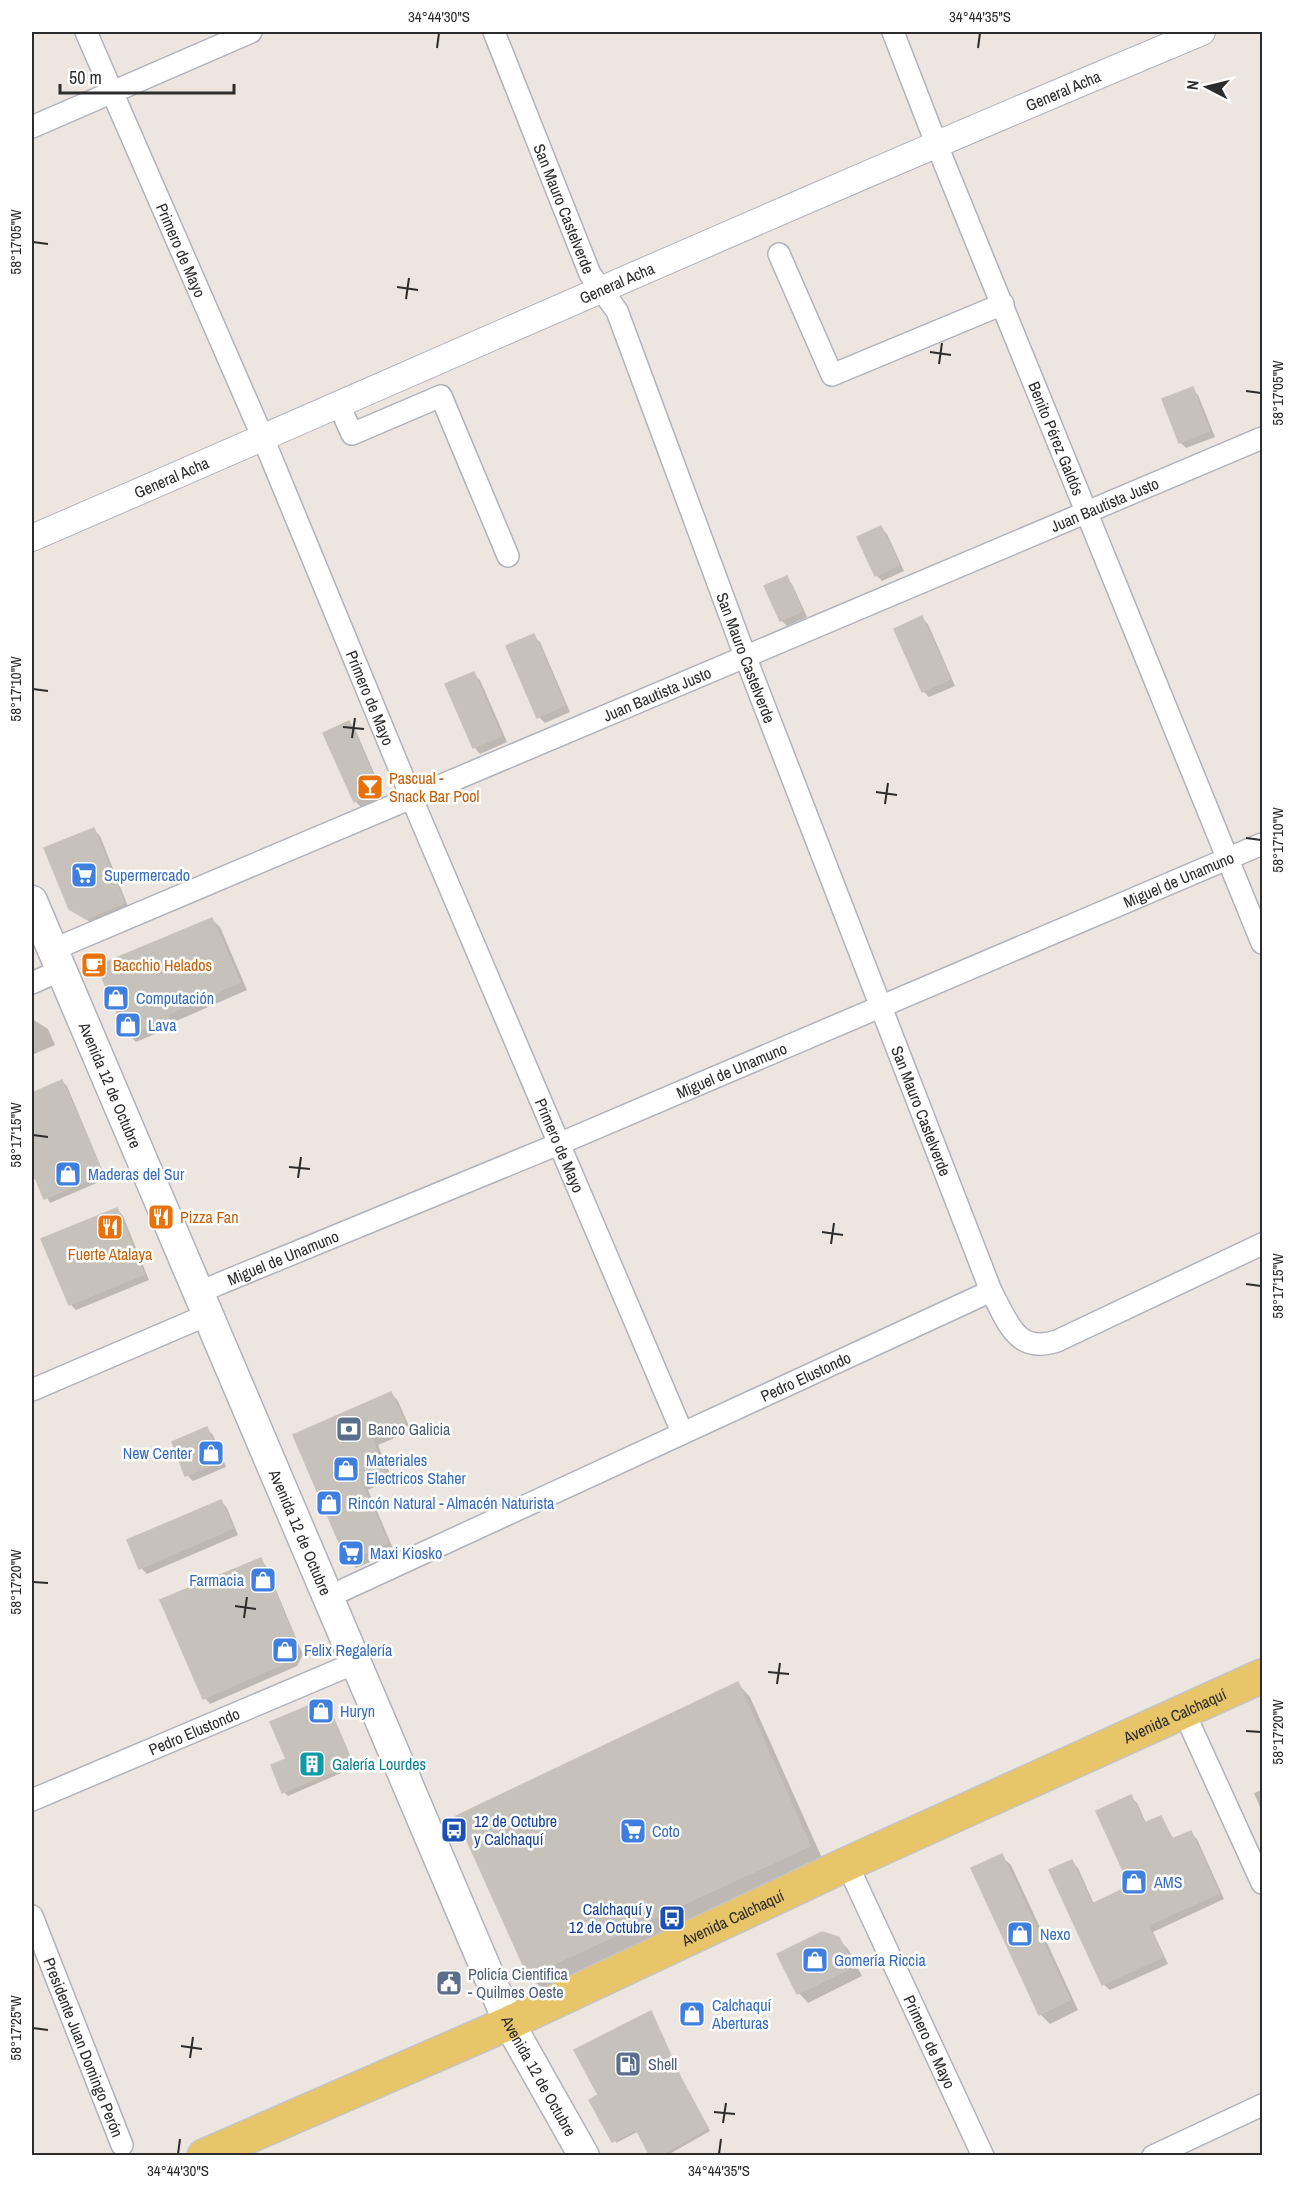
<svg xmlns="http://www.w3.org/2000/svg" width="1294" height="2187" font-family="'Archivo Narrow',sans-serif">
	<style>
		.shadow { fill: #0003 }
		.building { fill: #c6c1bb; stroke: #c8c2b9; stroke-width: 1.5 }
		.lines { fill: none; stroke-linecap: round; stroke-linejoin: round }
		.minor-casing { stroke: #b0b2bc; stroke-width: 24 }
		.tertiary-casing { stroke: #b0b2bc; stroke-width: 28 }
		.secondary-casing { stroke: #b0b2bc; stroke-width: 33 }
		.primary-casing { stroke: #c4c4c4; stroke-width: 36 }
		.minor { stroke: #fff; stroke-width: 21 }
		.tertiary { stroke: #fff; stroke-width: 26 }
		.secondary { stroke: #fff; stroke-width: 30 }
		.primary { stroke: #e8c569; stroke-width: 33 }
		.ticks { fill: none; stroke: #2c2c2c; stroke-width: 2 }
		.labels { text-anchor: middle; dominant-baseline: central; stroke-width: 5; stroke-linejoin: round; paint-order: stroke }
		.street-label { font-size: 16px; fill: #2c2c2c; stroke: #fff }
		.food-label { font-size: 16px; fill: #c56008; stroke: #fff; text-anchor: start }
		.shop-label { font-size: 16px; fill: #366cbe; stroke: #fff; text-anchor: start }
		.service-label { font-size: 16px; fill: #4e5e75; stroke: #fff; text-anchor: start }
		.culture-label { font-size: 16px; fill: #0d838f; stroke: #fff; text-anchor: start }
		.transit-label { font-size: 16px; fill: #164399; stroke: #fff; text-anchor: start }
		.neatline { fill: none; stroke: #2c2c2c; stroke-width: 2 }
		.ticks-label { font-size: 15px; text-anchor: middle; fill: #2c2c2c }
	</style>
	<rect width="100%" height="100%" fill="#ede6e0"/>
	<!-- shadow -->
	<path class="shadow" d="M1192,389L1198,395L1215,437L1186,448L1180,442Z
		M881,528L887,534L904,571L882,581L876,575Z
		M786,578L792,584L807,617L787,626L781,620Z
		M922,618L928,624L955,686L929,697L923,691Z
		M533,636L540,642L570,712L545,723L539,717Z
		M473,674L480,680L507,742L480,754L474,747Z
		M349,723L355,729L380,787L376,801L361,807L355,801Z
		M94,830L100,836L129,909L93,924L70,908Z
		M212,920L220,927L247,990L174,1022L176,1025L136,1042L129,1035Z
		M32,1019L48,1029L55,1045L32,1055Z
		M62,1081L67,1086L106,1179L50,1203L37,1178L32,1180V1094Z
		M117,1209L123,1216L149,1280L76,1310L70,1304Z
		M391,1393L398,1401L411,1431L378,1445L392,1479L368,1490L394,1551L356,1568L349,1560L294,1436Z
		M207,1429L213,1435L226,1467L193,1481L187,1475Z
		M221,1501L227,1508L238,1535L147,1574L141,1568Z
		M260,1560L266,1566L303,1655L297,1666L210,1704L205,1698Z
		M738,1684L750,1697L822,1858L542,1988L529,1976L458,1817Z
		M325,1701L329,1706L355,1767L288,1796L284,1792L288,1759Z
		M1262,1790V1812L1254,1793Z
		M1131,1797L1137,1803L1146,1823L1161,1817L1174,1840L1191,1833L1197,1839L1224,1899L1153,1932L1168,1964L1110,1990L1103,1984L1071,1862L1078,1868L1094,1904L1132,1887Z
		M1001,1856L1011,1865L1078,2010L1050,2024L1040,2014Z
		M838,1939L848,1949L862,1976L808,2003L799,1993Z
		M651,2013L683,2083L710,2131L666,2156H652L639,2131L616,2143L600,2096Z"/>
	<!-- building -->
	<path class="building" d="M1193,387L1209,431L1179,443L1162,399Z
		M881,526L899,565L875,576L857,537Z
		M787,576L802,611L780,621L764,586Z
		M922,616L950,679L922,692L894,629Z
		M534,634L565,705L537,718L506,646Z
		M474,672L501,736L473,748L445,684Z
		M349,721L375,780L370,795L354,802L323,733Z
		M94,828L124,903L86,919L69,909L44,848Z
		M212,918L240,982L168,1014L169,1017L127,1036L97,966Z
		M62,1080L103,1174L44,1199L32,1170V1093Z
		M117,1208L144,1274L69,1305L41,1239Z
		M391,1392L405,1423L371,1438L386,1471L361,1482L388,1543L347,1561L293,1435Z
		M207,1427L221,1461L185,1476L172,1442Z
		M221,1500L233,1528L139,1569L127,1540Z
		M261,1558L298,1648L292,1660L203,1699L160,1600Z
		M738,1682L810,1846L528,1976L456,1816Z
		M325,1699L352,1763L282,1793L271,1765L286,1759L270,1722Z
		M1131,1795L1144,1823L1161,1816L1172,1839L1191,1831L1219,1893L1148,1925L1163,1957L1102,1985L1049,1870L1072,1860L1092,1904L1130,1886L1096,1811Z
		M1002,1854L1070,2000L1039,2015L971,1868Z
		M822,1932L839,1937L853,1967L797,1994L777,1954Z
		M651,2011L681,2078L708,2128L659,2156H650L636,2129L612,2142L589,2100L598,2095L574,2050Z"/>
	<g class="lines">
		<defs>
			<g id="minor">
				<path id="s1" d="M86,32L263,438L412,799L682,1432"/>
				<path id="s2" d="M494,32L590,274L617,311L745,656L991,1291C1007,1320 1016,1355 1057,1341L1262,1244"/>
				<path id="s3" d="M893,32L936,143L1262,943"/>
				<path d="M32,127L251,32"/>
				<path d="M779,254L832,375L1003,304"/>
				<path d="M339,405L352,434L441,396L508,556"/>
				<path id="s4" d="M52,950L1262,438"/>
				<path d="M32,983L59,971"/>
				<path id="s5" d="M197,1293L561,1143L1262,844"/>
				<path d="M32,1390L207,1315"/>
				<path id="s6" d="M328,1597L991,1291"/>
				<path d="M1184,1712L1262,1883"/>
				<path id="s7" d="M32,1800L355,1663"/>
				<path id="s8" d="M847,1864L983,2156"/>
				<path id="s9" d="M32,1916L122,2145"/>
				<path d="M1153,2156L1262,2105"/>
			</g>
			<g id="tertiary">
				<path id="s10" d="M32,538C422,369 810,196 1202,32"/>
			</g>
			<g id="secondary">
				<path id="s11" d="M32,901L509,2023L584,2156"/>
			</g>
			<g id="primary">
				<path id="s12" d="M204,2156L509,2023L847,1864L1262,1676"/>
			</g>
		</defs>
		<!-- minor casing -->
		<use href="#minor" class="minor-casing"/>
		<!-- tertiary casing -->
		<use href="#tertiary" class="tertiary-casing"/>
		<!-- secondary casing -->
		<use href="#secondary" class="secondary-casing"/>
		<!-- primary casing -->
		<use href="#primary" class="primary-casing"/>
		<!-- minor -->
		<use href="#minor" class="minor"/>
		<!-- tertiary -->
		<use href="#tertiary" class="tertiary"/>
		<!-- secondary -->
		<use href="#secondary" class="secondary"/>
		<!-- primary -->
		<use href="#primary" class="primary"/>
	</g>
	<!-- ticks -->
	<path class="ticks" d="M437,48L439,33M978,48L980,33M33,242L48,244M397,287L418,290M406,299L409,278M930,352L951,355M939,364L942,343M1246,391L1261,393M33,689L48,691M343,727L364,729M352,738L355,718M876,792L897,795M885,804L888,783M1246,838L1261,840M33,1135L48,1137M289,1167L310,1169M298,1178L301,1157M822,1232L843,1235M831,1244L834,1223M1246,1284L1261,1286M33,1582L48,1583M235,1606L256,1609M244,1618L247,1597M768,1672L789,1674M777,1684L780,1663M1246,1731L1261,1732M33,2028L48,2030M181,2046L202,2049M190,2058L193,2037M714,2112L735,2114M723,2123L726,2103M178,2154L180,2139M719,2154L721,2139"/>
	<!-- icons -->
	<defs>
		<symbol id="bar-square" viewBox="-11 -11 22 22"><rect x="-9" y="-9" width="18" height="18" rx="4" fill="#e8710a" stroke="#fff"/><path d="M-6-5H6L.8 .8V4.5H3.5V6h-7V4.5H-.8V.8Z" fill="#fff"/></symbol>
		<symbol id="supermarket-square" viewBox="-11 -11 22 22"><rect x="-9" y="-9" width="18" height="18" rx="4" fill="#3f7fe0" stroke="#fff"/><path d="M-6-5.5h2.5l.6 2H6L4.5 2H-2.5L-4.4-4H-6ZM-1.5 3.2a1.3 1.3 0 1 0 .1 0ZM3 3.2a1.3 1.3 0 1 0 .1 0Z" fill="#fff"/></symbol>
		<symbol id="cafe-square" viewBox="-11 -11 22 22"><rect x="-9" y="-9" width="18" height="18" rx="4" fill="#e8710a" stroke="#fff"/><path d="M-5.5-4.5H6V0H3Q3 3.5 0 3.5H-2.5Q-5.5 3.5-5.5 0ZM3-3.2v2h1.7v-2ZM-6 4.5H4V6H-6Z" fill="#fff"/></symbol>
		<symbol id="shop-square" viewBox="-11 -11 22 22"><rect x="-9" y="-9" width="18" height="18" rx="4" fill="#3f7fe0" stroke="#fff"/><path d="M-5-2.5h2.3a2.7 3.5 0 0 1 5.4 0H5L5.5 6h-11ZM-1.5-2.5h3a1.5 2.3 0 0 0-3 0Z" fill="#fff"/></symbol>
		<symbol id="restaurant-square" viewBox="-11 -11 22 22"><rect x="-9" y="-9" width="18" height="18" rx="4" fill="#e8710a" stroke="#fff"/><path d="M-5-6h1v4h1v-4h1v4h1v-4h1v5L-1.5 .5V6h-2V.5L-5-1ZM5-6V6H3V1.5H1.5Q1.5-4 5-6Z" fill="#fff"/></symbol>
		<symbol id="bank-square" viewBox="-11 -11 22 22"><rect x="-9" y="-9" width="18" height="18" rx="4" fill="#5c6f8a" stroke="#fff"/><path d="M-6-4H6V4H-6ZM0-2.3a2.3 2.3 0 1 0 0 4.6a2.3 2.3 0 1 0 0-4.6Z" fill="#fff"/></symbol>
		<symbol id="building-square" viewBox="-11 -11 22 22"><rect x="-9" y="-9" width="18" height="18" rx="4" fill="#0f9aa8" stroke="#fff"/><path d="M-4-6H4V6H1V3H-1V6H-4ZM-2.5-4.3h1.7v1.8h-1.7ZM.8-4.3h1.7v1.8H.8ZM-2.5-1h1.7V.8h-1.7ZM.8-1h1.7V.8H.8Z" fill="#fff"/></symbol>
		<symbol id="bus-square" viewBox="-11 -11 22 22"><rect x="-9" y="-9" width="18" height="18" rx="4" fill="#1a4fb4" stroke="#fff"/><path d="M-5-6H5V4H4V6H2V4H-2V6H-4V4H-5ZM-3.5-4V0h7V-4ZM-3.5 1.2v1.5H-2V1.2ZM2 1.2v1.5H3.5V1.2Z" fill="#fff"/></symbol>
		<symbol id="civic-square" viewBox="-11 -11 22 22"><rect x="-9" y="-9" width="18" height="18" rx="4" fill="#5c6f8a" stroke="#fff"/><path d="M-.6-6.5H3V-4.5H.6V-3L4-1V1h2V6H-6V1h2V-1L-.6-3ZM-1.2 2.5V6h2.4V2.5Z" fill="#fff"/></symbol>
		<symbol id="fuel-square" viewBox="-11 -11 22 22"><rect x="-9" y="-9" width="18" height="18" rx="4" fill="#5c6f8a" stroke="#fff"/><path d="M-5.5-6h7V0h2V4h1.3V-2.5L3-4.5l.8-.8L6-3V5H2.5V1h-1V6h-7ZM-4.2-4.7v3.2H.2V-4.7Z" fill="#fff"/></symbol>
	</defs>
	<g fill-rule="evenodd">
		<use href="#bar-square" x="355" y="772" width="30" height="30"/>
		<use href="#supermarket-square" x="69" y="860" width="30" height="30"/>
		<use href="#cafe-square" x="79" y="950" width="30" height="30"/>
		<use href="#shop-square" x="101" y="983" width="30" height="30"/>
		<use href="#shop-square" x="113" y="1010" width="30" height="30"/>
		<use href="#shop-square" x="53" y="1159" width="30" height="30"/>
		<use href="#restaurant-square" x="146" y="1202" width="30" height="30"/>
		<use href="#restaurant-square" x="95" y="1212" width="30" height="30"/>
		<use href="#bank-square" x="334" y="1414" width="30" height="30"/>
		<use href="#shop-square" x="196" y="1438" width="30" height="30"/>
		<use href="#shop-square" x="331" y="1454" width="30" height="30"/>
		<use href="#shop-square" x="314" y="1488" width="30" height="30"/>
		<use href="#supermarket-square" x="336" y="1538" width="30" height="30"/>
		<use href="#shop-square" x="248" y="1565" width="30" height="30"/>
		<use href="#shop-square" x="270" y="1635" width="30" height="30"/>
		<use href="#shop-square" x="306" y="1696" width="30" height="30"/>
		<use href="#building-square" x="297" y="1749" width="30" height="30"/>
		<use href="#bus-square" x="439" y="1815" width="30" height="30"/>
		<use href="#supermarket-square" x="618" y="1816" width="30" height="30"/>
		<use href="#shop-square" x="1119" y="1867" width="30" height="30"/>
		<use href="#bus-square" x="657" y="1903" width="30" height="30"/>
		<use href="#shop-square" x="1005" y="1919" width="30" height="30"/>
		<use href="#shop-square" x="800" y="1945" width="30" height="30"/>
		<use href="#civic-square" x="434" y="1968" width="30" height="30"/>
		<use href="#shop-square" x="677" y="1999" width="30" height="30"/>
		<use href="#fuel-square" x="613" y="2049" width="30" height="30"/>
	</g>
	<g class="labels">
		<!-- street labels -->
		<g class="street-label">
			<text stroke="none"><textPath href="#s10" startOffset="1124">General Acha</textPath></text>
			<text stroke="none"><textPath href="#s2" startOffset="190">San Mauro Castelverde</textPath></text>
			<text stroke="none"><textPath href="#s1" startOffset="238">Primero de Mayo</textPath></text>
			<text stroke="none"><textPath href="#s10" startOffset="638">General Acha</textPath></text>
			<text stroke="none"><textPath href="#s3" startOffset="438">Benito Pérez Galdós</textPath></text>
			<text stroke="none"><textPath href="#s10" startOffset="152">General Acha</textPath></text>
			<text stroke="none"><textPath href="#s4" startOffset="1143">Juan Bautista Justo</textPath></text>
			<text stroke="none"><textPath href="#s2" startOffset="676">San Mauro Castelverde</textPath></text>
			<text stroke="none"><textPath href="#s4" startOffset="657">Juan Bautista Justo</textPath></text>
			<text stroke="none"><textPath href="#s1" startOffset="724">Primero de Mayo</textPath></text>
			<text stroke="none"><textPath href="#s5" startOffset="1065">Miguel de Unamuno</textPath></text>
			<text stroke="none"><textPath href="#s5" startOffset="579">Miguel de Unamuno</textPath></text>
			<text stroke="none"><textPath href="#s11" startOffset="200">Avenida 12 de Octubre</textPath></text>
			<text stroke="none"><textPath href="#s2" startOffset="1162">San Mauro Castelverde</textPath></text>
			<text stroke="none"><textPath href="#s1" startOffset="1210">Primero de Mayo</textPath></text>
			<text stroke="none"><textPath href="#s5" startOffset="93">Miguel de Unamuno</textPath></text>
			<text stroke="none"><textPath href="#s6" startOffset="526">Pedro Elustondo</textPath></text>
			<text stroke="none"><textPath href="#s11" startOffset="686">Avenida 12 de Octubre</textPath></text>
			<text stroke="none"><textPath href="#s12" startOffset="1066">Avenida Calchaquí</textPath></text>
			<text stroke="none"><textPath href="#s7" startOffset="176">Pedro Elustondo</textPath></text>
			<text stroke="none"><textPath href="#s12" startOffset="580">Avenida Calchaquí</textPath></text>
			<text stroke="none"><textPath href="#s8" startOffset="196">Primero de Mayo</textPath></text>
			<text stroke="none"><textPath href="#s9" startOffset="141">Presidente Juan Domingo Perón</textPath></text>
			<text stroke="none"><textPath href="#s11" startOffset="1280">Avenida 12 de Octubre</textPath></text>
		</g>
		<!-- food labels -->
		<g class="food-label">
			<text x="389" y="778">Pascual -<tspan x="389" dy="18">Snack Bar Pool</tspan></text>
			<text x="113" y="965">Bacchio Helados</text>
			<text x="180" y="1217">Pizza Fan</text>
			<text x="110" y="1254" text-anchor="middle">Fuerte Atalaya</text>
		</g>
		<!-- shop labels -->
		<g class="shop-label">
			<text x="104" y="875">Supermercado</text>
			<text x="136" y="998">Computación</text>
			<text x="148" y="1025">Lava</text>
			<text x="88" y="1174">Maderas del Sur</text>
			<text x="192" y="1453" text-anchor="end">New Center</text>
			<text x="366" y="1460">Materiales<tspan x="366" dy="18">Electricos Staher</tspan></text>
			<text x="348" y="1503">Rincón Natural - Almacén Naturista</text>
			<text x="370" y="1553">Maxi Kiosko</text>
			<text x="244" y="1580" text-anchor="end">Farmacia</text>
			<text x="304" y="1650">Felix Regalería</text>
			<text x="340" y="1711">Huryn</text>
			<text x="652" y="1831">Coto</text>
			<text x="1154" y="1882">AMS</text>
			<text x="1040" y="1934">Nexo</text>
			<text x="834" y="1960">Gomería Riccia</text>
			<text x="712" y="2005">Calchaquí<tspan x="712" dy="18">Aberturas</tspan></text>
		</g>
		<!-- service labels -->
		<g class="service-label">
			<text x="368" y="1429">Banco Galicia</text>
			<text x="468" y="1974">Policía Cientifica<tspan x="468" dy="18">- Quilmes Oeste</tspan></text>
			<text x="648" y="2064">Shell</text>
		</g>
		<!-- culture labels -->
		<g class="culture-label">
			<text x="332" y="1764">Galería Lourdes</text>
		</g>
		<!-- transit labels -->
		<g class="transit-label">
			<text x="474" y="1821">12 de Octubre<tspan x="474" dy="18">y Calchaquí</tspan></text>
			<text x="652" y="1909" text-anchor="end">Calchaquí y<tspan x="652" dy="18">12 de Octubre</tspan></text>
		</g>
	</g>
	<!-- border -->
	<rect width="1294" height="2187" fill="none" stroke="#ffffff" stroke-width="66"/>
	<!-- north arrow -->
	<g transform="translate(1207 87) rotate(277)" stroke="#ffffff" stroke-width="4.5" paint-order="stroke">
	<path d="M0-4.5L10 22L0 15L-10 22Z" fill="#2c2c2c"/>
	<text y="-9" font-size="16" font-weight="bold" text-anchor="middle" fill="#2c2c2c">N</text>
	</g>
	<!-- scale -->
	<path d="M60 84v9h174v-9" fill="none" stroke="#2c2c2c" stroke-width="3"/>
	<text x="69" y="84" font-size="18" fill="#2c2c2c" stroke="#ffffff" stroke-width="4.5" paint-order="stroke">50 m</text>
	<rect x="33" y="33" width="1228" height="2121" class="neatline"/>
	<g class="ticks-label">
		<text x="439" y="22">34°44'30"S</text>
		<text x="980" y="22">34°44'35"S</text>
		<text transform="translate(16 242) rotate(-90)" y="5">58°17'05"W</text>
		<text transform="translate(1278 393) rotate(-90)" y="5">58°17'05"W</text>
		<text transform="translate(16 689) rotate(-90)" y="5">58°17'10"W</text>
		<text transform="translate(1278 840) rotate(-90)" y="5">58°17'10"W</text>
		<text transform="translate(16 1135) rotate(-90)" y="5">58°17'15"W</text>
		<text transform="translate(1278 1286) rotate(-90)" y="5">58°17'15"W</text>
		<text transform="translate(16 1582) rotate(-90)" y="5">58°17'20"W</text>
		<text transform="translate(1278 1732) rotate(-90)" y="5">58°17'20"W</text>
		<text transform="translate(16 2028) rotate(-90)" y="5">58°17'25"W</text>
		<text x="178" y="2176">34°44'30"S</text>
		<text x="719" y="2176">34°44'35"S</text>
	</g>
</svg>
